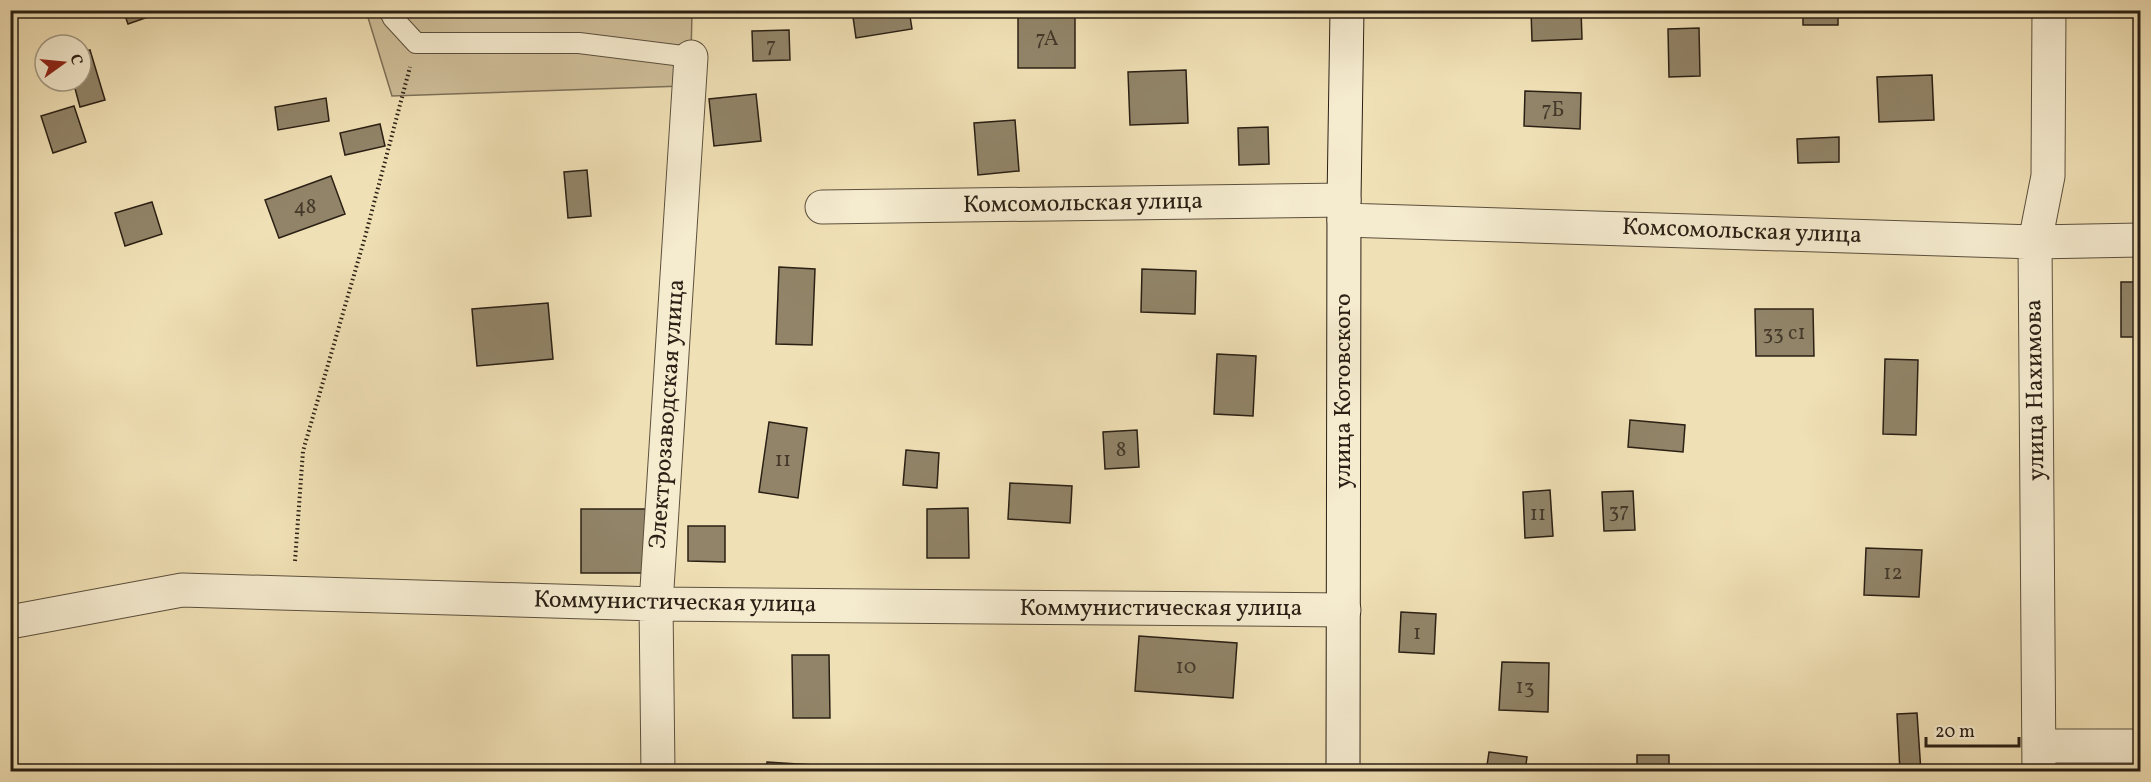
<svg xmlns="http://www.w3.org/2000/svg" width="2151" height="782" font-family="Vollkorn,serif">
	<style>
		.green { fill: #cfbf9a; stroke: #7d7058; stroke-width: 1.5 }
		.building { fill: #918468; stroke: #2b2015; stroke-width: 1.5 }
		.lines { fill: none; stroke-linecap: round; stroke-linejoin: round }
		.service-casing { stroke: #5c503d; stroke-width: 22 }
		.minor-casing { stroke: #5c503d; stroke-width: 35 }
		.secondary-casing { stroke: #2b2015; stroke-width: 35 }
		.path { stroke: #2b2015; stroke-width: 4; stroke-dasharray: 1.5 3; stroke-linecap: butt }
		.service { stroke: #f5ebcf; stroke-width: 20 }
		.minor { stroke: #f5ebcf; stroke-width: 33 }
		.secondary { stroke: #f5ebcf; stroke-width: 33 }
		.labels { text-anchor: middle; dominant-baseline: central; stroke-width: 4.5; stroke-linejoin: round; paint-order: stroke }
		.number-label { font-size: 21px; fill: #44392a }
		.street-label { font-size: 24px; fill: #2b2015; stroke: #f5ebcf }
	</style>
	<rect width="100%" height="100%" fill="#f0e0b5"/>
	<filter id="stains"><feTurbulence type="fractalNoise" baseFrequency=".00333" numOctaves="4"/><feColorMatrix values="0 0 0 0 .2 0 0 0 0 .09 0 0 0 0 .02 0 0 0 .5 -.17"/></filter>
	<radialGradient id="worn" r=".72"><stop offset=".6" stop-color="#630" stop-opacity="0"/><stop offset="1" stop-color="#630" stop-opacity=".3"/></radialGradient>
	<!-- green -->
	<path class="green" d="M366,11H692L691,57L683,86L392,96Z"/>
	<!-- building -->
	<path class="building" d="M123,10H168L128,24Z
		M852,10H909L912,29L856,38Z
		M1018,10H1075V68H1018Z
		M1531,10H1581L1582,39L1532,41Z
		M1803,10H1838V25H1803Z
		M1699,28L1700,76L1669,77L1668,29Z
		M789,30L790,60L753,61L752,31Z
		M90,50L105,100L80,107L73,81H81V52Z
		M1186,70L1188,123L1130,125L1128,72Z
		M1932,75L1934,120L1879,122L1877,77Z
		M1525,91L1581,93L1580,129L1524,126Z
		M756,94L761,141L714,146L709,99Z
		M326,98L329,121L278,130L275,107Z
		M74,106L86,142L53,153L41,116Z
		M1015,120L1019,171L978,175L974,123Z
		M380,124L385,146L345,155L340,133Z
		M1268,127L1269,164L1239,165L1238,128Z
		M1839,137V162L1798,163L1797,139Z
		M587,170L591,216L568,218L564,172Z
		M331,176L345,214L279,238L265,200Z
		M152,202L162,234L125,246L115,213Z
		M779,267L815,269L812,345L776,344Z
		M1142,269L1196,271L1195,314L1141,312Z
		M2121,282H2140V337H2121Z
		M548,303L553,359L477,366L472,309Z
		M1755,309H1813L1814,356H1756Z
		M1217,354L1256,356L1253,416L1214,414Z
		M1885,359L1918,360L1916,435L1883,434Z
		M1630,420L1685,425L1683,452L1628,447Z
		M769,422L807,428L798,498L759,492Z
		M1137,430L1139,467L1105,469L1103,432Z
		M906,450L939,453L937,488L903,485Z
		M1010,483L1072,486L1070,523L1008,519Z
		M1550,490L1553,536L1525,538L1523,492Z
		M1633,491L1635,530L1604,531L1602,492Z
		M968,508L969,558H927V509Z
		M581,509H646V573H581Z
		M688,526H725V562L688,561Z
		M1866,548L1922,550L1919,597L1864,595Z
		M1401,612L1436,614L1434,654L1399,652Z
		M1139,636L1237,643L1233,698L1135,691Z
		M792,655H829L830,718H793Z
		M1502,662L1549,663L1548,712L1499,710Z
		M1917,713L1921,772H1900L1897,714Z
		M1489,752L1527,757L1525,772H1486Z
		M1637,755H1669V772H1637Z
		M767,762L814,765L813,772H766Z"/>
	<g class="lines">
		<defs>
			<path id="service" d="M389,10L393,18L416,43H579L691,57"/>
			<path id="minor" d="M822,207L1344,200
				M1344,220L2035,242L2140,240
				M10,622L182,590L656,604L1344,610
				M2039,746H2140
				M658,772L656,604L691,57
				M2039,772L2035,242L2048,176L2049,10"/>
			<path id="secondary" d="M1343,772L1344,200L1347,10"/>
		</defs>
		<!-- service casing -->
		<use href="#service" class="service-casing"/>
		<!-- minor casing -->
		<use href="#minor" class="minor-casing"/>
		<!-- secondary casing -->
		<use href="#secondary" class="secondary-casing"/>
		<!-- path -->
		<path class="path" d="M295,561L303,451L365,237L410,67"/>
		<!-- service -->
		<use href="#service" class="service"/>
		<!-- minor -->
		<use href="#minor" class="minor"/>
		<!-- secondary -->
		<use href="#secondary" class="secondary"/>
	</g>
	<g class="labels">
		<!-- number labels -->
		<g class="number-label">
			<text x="1047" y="39">7А</text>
			<text x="771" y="46">7</text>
			<text x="1553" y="110">7Б</text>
			<text x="305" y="207">48</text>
			<text x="1784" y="333">33 с1</text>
			<text x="1121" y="450">8</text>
			<text x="783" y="460">11</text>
			<text x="1619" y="511">37</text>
			<text x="1538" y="514">11</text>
			<text x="1893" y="573">12</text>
			<text x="1417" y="633">1</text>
			<text x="1186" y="667">10</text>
			<text x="1525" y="687">13</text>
		</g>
		<!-- street labels -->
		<g class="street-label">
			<text transform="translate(1083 204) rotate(-1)">Комсомольская улица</text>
			<text transform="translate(1742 232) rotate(2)">Комсомольская улица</text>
			<text transform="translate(2036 390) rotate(-91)">улица Нахимова</text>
			<text transform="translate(1344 391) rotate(-90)">улица Котовского</text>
			<text transform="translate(668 414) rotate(-86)">Электрозаводская улица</text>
			<text transform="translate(675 603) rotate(1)">Коммунистическая улица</text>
			<text x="1161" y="609">Коммунистическая улица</text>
		</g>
	</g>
	<!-- margin -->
	<rect width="2151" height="782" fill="none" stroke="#f0e0b5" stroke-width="36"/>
	<rect x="12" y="12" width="2127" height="758" fill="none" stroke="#2b2015" stroke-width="3"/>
	<rect x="18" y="18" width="2115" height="746" fill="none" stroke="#2b2015" stroke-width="1.5"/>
	<!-- north arrow -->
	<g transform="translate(63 63) rotate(75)"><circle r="28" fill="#f5ebcf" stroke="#a49a85" stroke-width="1.5"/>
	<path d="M0-4.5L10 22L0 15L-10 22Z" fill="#8f2418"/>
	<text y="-9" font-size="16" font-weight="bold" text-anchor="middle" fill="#2b2015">С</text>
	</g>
	<!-- scale -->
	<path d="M1926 737v9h93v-9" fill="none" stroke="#2b2015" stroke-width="3"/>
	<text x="1935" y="737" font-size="18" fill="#2b2015" stroke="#f5ebcf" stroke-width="4.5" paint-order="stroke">20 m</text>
	<rect width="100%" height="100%" filter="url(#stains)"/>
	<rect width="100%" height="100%" fill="url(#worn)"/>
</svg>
